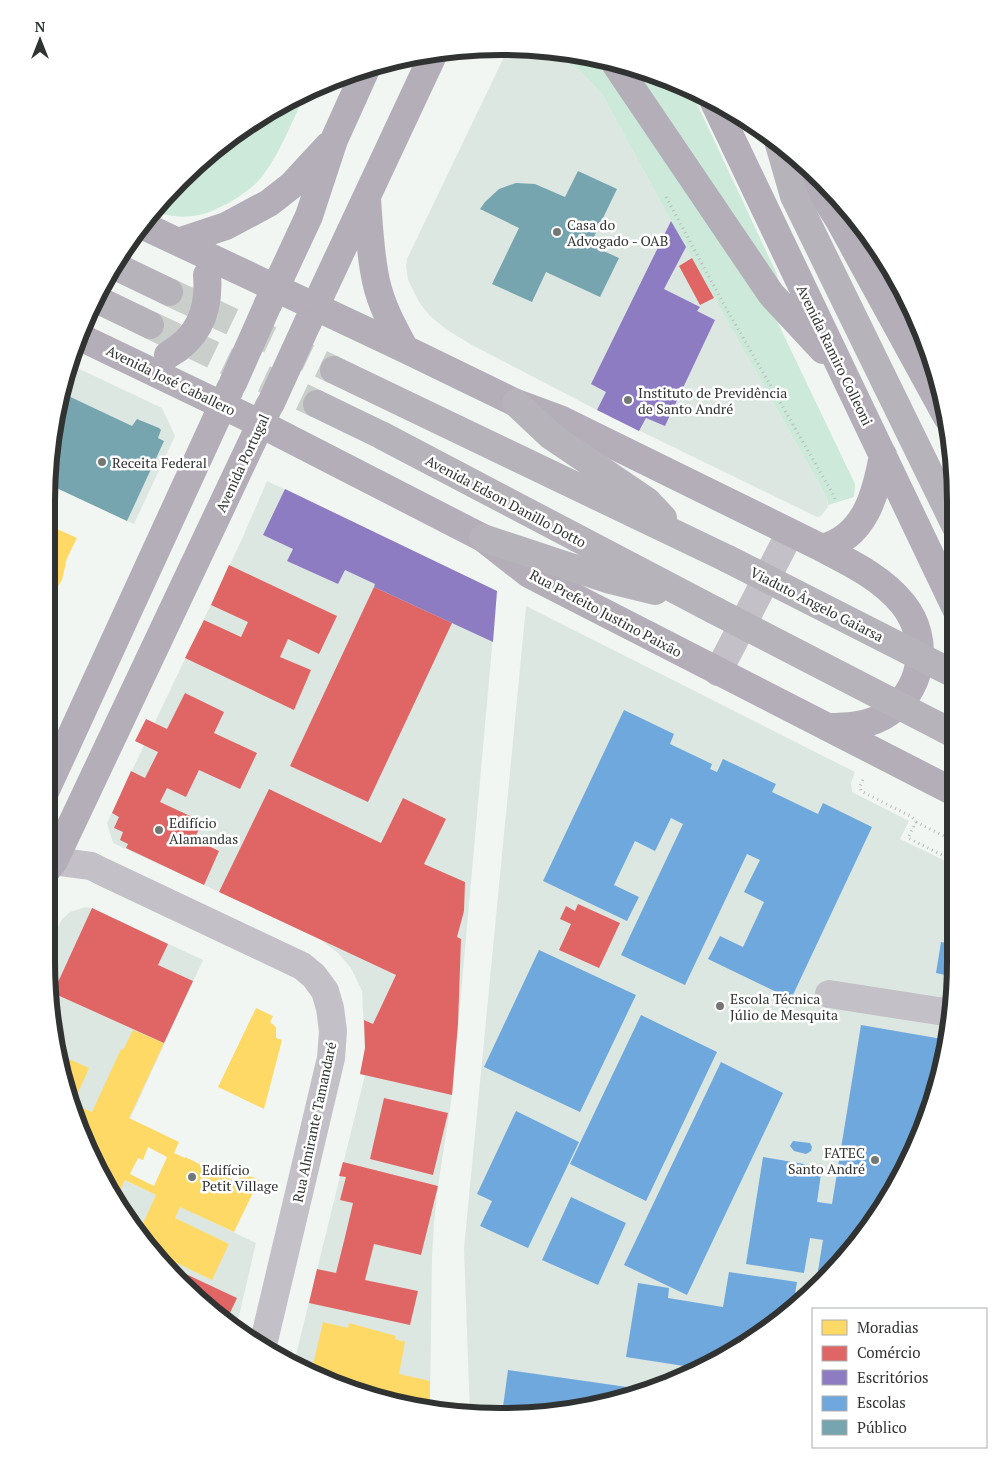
<svg xmlns="http://www.w3.org/2000/svg" width="1002" height="1463" font-family="'PT Serif',serif">
	<style>
		.built { fill: #dde7e2 }
		.green { fill: #cce9d9 }
		.homes { fill: #ffd966; fill-rule: evenodd }
		.shops { fill: #e06666 }
		.offices { fill: #8e7cc3 }
		.schools { fill: #6fa8dc }
		.public { fill: #76a5af }
		.lines { fill: none; stroke-linecap: round; stroke-linejoin: round }
		.highway-tunnel { stroke: #cacfcc; stroke-width: 28; stroke-dasharray: 28 14; stroke-linecap: butt }
		.path { stroke: #bab9bd; stroke-width: 3; stroke-dasharray: 1 4; stroke-linecap: butt }
		.minor { stroke: #c3c0c7; stroke-width: 28 }
		.major { stroke: #b3aeb7; stroke-width: 28 }
		.highway { stroke: #b6b3bb; stroke-width: 28 }
		.major-bridge { stroke: #b3aeb7; stroke-width: 28 }
		.highway-bridge { stroke: #b6b3bb; stroke-width: 28 }
		.poi-dot { fill: #747775; stroke: #fff; stroke-width: 2 }
		.labels { text-anchor: middle; dominant-baseline: central; stroke-width: 5; stroke-linejoin: round; paint-order: stroke }
		.poi-label { font-size: 14px; fill: #303331; stroke: #fff; text-anchor: start }
		.street-label { font-size: 14px; fill: #303331; stroke: #fff }
		.rim { fill: none; stroke: #303331; stroke-width: 6 }
	</style>
	<rect width="100%" height="100%" fill="#f1f6f3"/>
	<!-- built -->
	<path class="built" d="M523,52L552,55L564,60L576,67L602,94L671,221L827,498L828,507L821,516L817,517L597,410L472,345L447,330L430,316L419,302L408,280L406,266L407,259L504,57Z
		M71,365L162,408L175,436L134,524L48,484L55,413Z
		M267,481L497,591L452,1095L438,1186L434,1223L432,1258L430,1405L327,1382L294,1363L365,1075L360,1074L365,1048L362,991L351,968L338,953L317,937L113,843L107,823L242,539Z
		M526,606L855,772L851,783L852,792L909,821L900,839L956,866V962L947,1050L909,1163L823,1283L728,1356L590,1408L470,1416L464,1248Z
		M86,907L92,908L203,960L106,1171L256,1243L236,1329L224,1323L123,1215L70,1108L46,962V953L62,919L70,912Z"/>
	<!-- green -->
	<path class="green" d="M508,47L586,55L618,86L776,319L855,484L854,497L828,505L827,498L671,221L602,94L576,67L558,58L539,53L523,52L504,57Z
		M629,67L675,81L690,89L776,272L778,281Z
		M306,92C293,119 282,149 264,174C257,184 246,192 235,199C209,215 187,222 156,212L179,180L248,123Z"/>
	<!-- homes -->
	<path class="homes" d="M46,524L77,538L67,558L62,580L46,603Z
		M256,1008L273,1016L270,1022L276,1027V1038L282,1040L264,1109L218,1087Z
		M133,1030L164,1043L129,1118L179,1142L174,1153L185,1158V1157L237,1182L241,1172L259,1180L234,1232L180,1207L175,1218L229,1244L212,1280L162,1256L139,1232L156,1195L125,1180L116,1200L103,1175L105,1171L100,1168L70,1108L62,1056L89,1068L73,1104L92,1112L121,1049L123,1050ZM148,1147L167,1157L154,1186L130,1174L138,1158L143,1160Z
		M323,1322L348,1328L349,1323L396,1336L395,1339L405,1342L399,1374L430,1381V1405L327,1382L311,1373Z"/>
	<!-- shops -->
	<path class="shops" d="M692,258L714,298L700,305L679,266Z
		M229,565L337,616L319,654L288,639L280,657L311,670L294,710L185,658L204,620L241,637L248,622L211,605Z
		M374,587L452,623L368,802L290,766Z
		M185,693L224,712L214,733L257,753L240,789L199,770L186,797L167,788L160,802L203,822L194,839L219,851L204,885L126,848L128,844L120,840L123,832L114,828L119,817L112,813L131,771L145,778L158,752L135,741L146,719L167,729Z
		M269,789L381,843L403,798L446,819L424,864L465,882L464,911L457,937L461,939L458,1024L452,1095L360,1074L365,1048L364,1020L373,1024L396,975L219,892Z
		M578,904L620,923L599,968L559,950L571,924L560,919L566,906L575,911Z
		M92,908L168,944L158,965L193,981L164,1043L53,993Z
		M384,1098L448,1113L433,1175L370,1159Z
		M343,1162L438,1186L421,1255L374,1244L365,1280L418,1291L410,1325L309,1303L317,1269L336,1273L345,1237L353,1203L340,1200L346,1177L339,1176Z
		M173,1268L237,1298L229,1315L207,1305Z"/>
	<!-- offices -->
	<path class="offices" d="M671,221L686,247L664,289L700,307L697,311L715,320L665,426L646,418L639,431L597,410L606,392L591,384Z
		M285,489L497,591L493,642L374,587L375,584L345,570L338,584L287,561L293,549L263,535Z"/>
	<!-- schools -->
	<path class="schools" d="M624,710L674,734L670,744L712,764L710,769L717,772L723,759L776,784L772,792L818,814L823,803L872,827L791,999L708,959L720,936L743,947L764,902L744,892L760,860L747,854L685,985L621,955L683,824L671,818L655,851L635,841L614,885L639,897L627,921L543,881Z
		M941,942L956,945L954,977L936,973Z
		M539,950L636,995L580,1112L484,1067Z
		M641,1015L717,1052L646,1201L570,1164Z
		M861,1025L948,1040L947,1050L909,1163L823,1283L815,1289L823,1240L810,1238L804,1273L746,1264L763,1157L822,1167L817,1202L832,1204Z
		M721,1062L783,1093L687,1295L624,1265Z
		M516,1111L579,1142L528,1248L480,1226L492,1201L477,1194Z
		M793,1141L810,1143L812,1147L811,1151L806,1154L794,1151L790,1146Z
		M571,1197L626,1223L598,1285L542,1260Z
		M729,1272L797,1282L793,1306L728,1356L697,1368L626,1357L638,1283L669,1288L668,1298L723,1307Z
		M508,1370L641,1389L590,1408L554,1410L539,1408L538,1411L502,1414Z"/>
	<!-- public -->
	<path class="public" d="M578,171L617,189L590,245L619,258L600,297L546,272L532,302L492,284L519,228L480,209L485,202L499,189L516,183L535,184L565,197Z
		M62,393L132,426L137,419L159,428L161,430L158,438L164,441L127,521L48,484L55,413Z"/>
	<g class="lines">
		<!-- highway-tunnel -->
		<path class="highway-tunnel" d="M169,292L334,370
			M150,325L317,404"/>
		<!-- path -->
		<path class="path" d="M486,48L487,53L506,47
			M568,53L584,63
			M666,197L722,301L834,496L836,502
			M863,780L860,786L861,791L912,817L916,822L908,838L956,862
			M916,822L956,842"/>
		<!-- minor -->
		<path class="minor" d="M718,672L790,533
			M46,860L91,866L103,872L302,966L314,976L325,991L330,1008L333,1031L331,1058L263,1345
			M829,994L951,1013"/>
		<!-- major -->
		<path class="major" d="M614,62L771,294L823,350
			M714,102L956,609
			M803,163L839,220L947,417
			M367,199C369,226 370,254 376,281C381,305 393,327 405,349
			M146,227L405,349L516,403L562,420L822,548C851,563 882,578 903,604C932,640 923,694 882,717C865,726 846,727 827,727
			M178,242L226,226L269,203L292,185L328,146
			M268,304L309,216L334,140L366,69
			M308,322L434,53
			M80,337L261,424L483,538L529,574L956,793
			M822,548C865,537 876,494 883,455
			M46,790L230,389
			M46,871L54,861L269,406"/>
		<!-- highway -->
		<path class="highway" d="M779,144L794,196L956,527
			M117,267L169,292
			M94,298L150,325
			M334,370L728,559
			M516,403L551,436L647,501L663,518
			M317,404L381,435L714,610
			M483,538L610,580L655,591"/>
		<!-- major-bridge -->
		<path class="major-bridge" d="M168,355C199,337 210,311 207,275
			M233,383L268,304
			M271,403L307,324"/>
		<!-- highway-bridge -->
		<path class="highway-bridge" d="M728,559L956,675
			M714,610L956,735"/>
	</g>
	<!-- markers -->
	<g class="poi-dot">
		<circle cx="557" cy="232" r="5"/>
		<circle cx="628" cy="400" r="5"/>
		<circle cx="102" cy="462" r="5"/>
		<circle cx="159" cy="830" r="5"/>
		<circle cx="720" cy="1006" r="5"/>
		<circle cx="875" cy="1160" r="5"/>
		<circle cx="192" cy="1177" r="5"/>
	</g>
	<g class="labels">
		<!-- poi labels -->
		<g class="poi-label">
			<text x="567" y="224">Casa do<tspan x="567" dy="16">Advogado - OAB</tspan></text>
			<text x="638" y="392">Instituto de Previdência<tspan x="638" dy="16">de Santo André</tspan></text>
			<text x="112" y="462">Receita Federal</text>
			<text x="169" y="822">Edifício<tspan x="169" dy="16">Alamandas</tspan></text>
			<text x="730" y="998">Escola Técnica<tspan x="730" dy="16">Júlio de Mesquita</tspan></text>
			<text x="865" y="1152" text-anchor="end">FATEC<tspan x="865" dy="16">Santo André</tspan></text>
			<text x="202" y="1169">Edifício<tspan x="202" dy="16">Petit Village</tspan></text>
		</g>
		<!-- street labels -->
		<g class="street-label">
			<text transform="translate(835 355) rotate(64)">Avenida Ramiro Colleoni</text>
			<text transform="translate(171 380) rotate(26)">Avenida José Caballero</text>
			<text transform="translate(242 463) rotate(-65)">Avenida Portugal</text>
			<text transform="translate(506 501) rotate(28)">Avenida Edson Danillo Dotto</text>
			<text transform="translate(817 604) rotate(27)">Viaduto Ângelo Gaiarsa</text>
			<text transform="translate(606 613) rotate(28)">Rua Prefeito Justino Paixão</text>
			<text transform="translate(314 1122) rotate(-78)">Rua Almirante Tamandaré</text>
		</g>
	</g>
	<!-- crop -->
	<path d="M0 0H1002V1463H0ZM501 55H501A446 446 0 0 1 947 501V962A446 446 0 0 1 501 1408H501A446 446 0 0 1 55 962V501A446 446 0 0 1 501 55Z" fill="#fff" fill-rule="evenodd"/>
	<path class="rim" d="M501 55H501A446 446 0 0 1 947 501V962A446 446 0 0 1 501 1408H501A446 446 0 0 1 55 962V501A446 446 0 0 1 501 55Z"/>
	<!-- legend -->
	<rect x="812" y="1308" width="175" height="140" fill="#ffffff" stroke="#acadad"/>
	<rect x="822" y="1320" width="25" height="15" fill="#ffd966" stroke="#acadad"/>
	<text x="857" y="1333" font-size="15" fill="#303331">Moradias</text>
	<rect x="822" y="1346" width="25" height="15" fill="#e06666" stroke="#acadad"/>
	<text x="857" y="1358" font-size="15" fill="#303331">Comércio</text>
	<rect x="822" y="1370" width="25" height="15" fill="#8e7cc3" stroke="#acadad"/>
	<text x="857" y="1383" font-size="15" fill="#303331">Escritórios</text>
	<rect x="822" y="1396" width="25" height="15" fill="#6fa8dc" stroke="#acadad"/>
	<text x="857" y="1408" font-size="15" fill="#303331">Escolas</text>
	<rect x="822" y="1420" width="25" height="15" fill="#76a5af" stroke="#acadad"/>
	<text x="857" y="1433" font-size="15" fill="#303331">Público</text>
	<!-- north arrow -->
	<g transform="translate(40 40)" stroke="#ffffff" stroke-width="4" paint-order="stroke">
	<path d="M0-4L9 19L0 12L-9 19Z" fill="#303331"/>
	<text y="-8" font-size="14" font-weight="bold" text-anchor="middle" fill="#303331">N</text>
	</g>
</svg>
